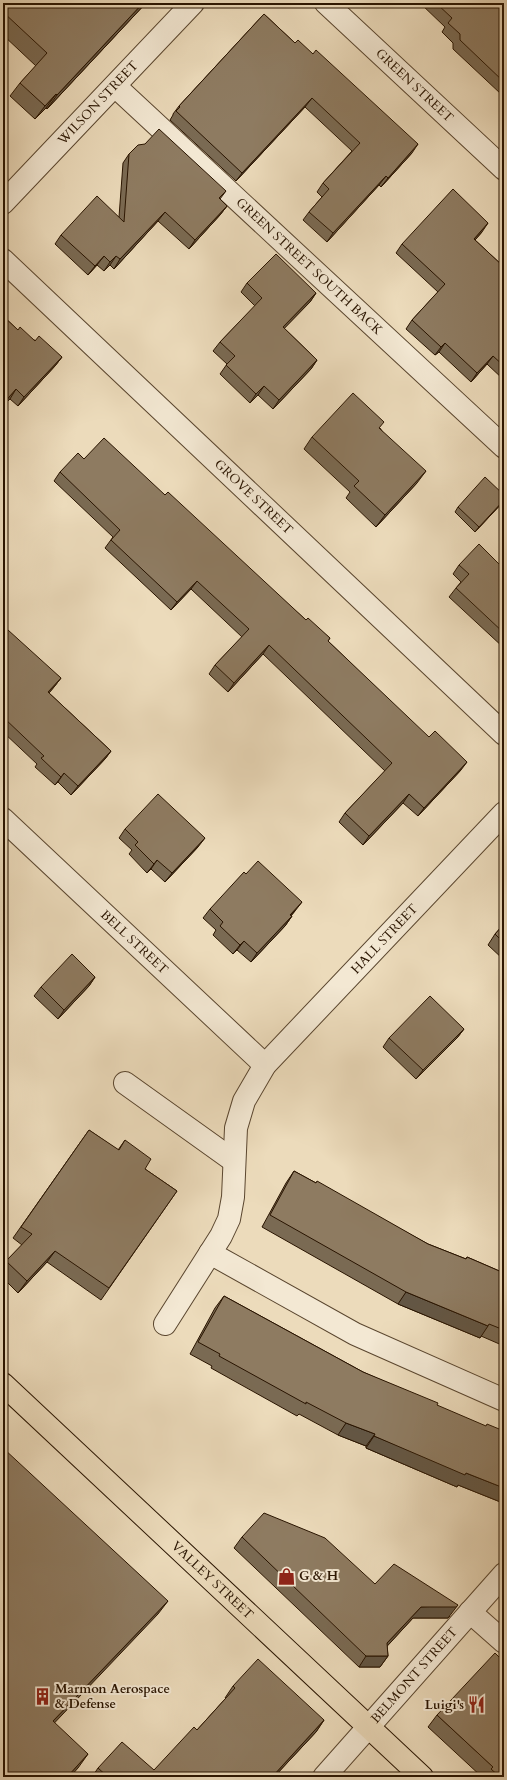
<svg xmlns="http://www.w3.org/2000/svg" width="507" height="1780" font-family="Cardo,serif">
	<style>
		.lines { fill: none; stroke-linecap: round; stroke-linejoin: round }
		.minor-casing { stroke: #5a462f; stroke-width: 24 }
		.major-casing { stroke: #291400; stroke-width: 24 }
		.minor { stroke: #f3e8d3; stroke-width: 22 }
		.major { stroke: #ecdbbb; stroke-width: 22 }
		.wall { fill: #7a6a53; stroke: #291400 }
		.shaded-wall { fill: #635644; stroke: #291400 }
		.building { fill: #8e7b61; stroke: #291400 }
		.labels { text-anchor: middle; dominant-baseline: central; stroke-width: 4; stroke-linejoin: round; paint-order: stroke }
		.street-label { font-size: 13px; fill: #291400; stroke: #f3e8d3 }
		.poi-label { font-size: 13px; font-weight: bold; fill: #291400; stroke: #f3e8d3; text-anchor: start }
	</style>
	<rect width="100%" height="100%" fill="#ecdbbb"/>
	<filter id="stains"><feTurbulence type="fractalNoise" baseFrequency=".005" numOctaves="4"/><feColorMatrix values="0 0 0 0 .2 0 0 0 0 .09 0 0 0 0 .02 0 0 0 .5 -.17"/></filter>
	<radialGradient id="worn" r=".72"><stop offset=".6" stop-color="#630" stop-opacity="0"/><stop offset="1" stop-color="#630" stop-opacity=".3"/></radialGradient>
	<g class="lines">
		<defs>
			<g id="minor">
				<path id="s1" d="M326,3L504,169"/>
				<path id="s2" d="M115,86L504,447"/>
				<path id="s3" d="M3,203L193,3"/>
				<path id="s4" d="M3,260L504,734"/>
				<path id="s5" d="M3,819L265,1065"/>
				<path d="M125,1083L234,1161"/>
				<path d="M210,1253L355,1334L504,1400"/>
				<path id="s6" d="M165,1324L221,1236L229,1219L233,1197L236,1128L244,1101L265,1065L504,813"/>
				<path d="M470,1612L504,1642"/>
				<path id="s7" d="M324,1777L504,1574"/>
			</g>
			<g id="major">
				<path id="s8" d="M3,1384L422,1777"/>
			</g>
		</defs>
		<!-- minor casing -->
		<use href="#minor" class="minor-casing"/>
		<!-- major casing -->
		<use href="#major" class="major-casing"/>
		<!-- minor -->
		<use href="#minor" class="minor"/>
		<!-- major -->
		<use href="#major" class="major"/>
	</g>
	<!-- wall -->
	<path class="wall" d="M3,3H146L47,109L46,108L35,119L10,96L20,83L36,66L3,35Z
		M420,3H494L504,12V100L500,96L501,94L453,49V43L442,32L445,27Z
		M264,14L412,153L381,187L379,185L327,242L303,220L309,212L322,197L317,192L323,183L352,151L305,107L236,181L170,120L173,115V114L179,106Z
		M129,154L226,191L220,199L227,206L220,215L189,249L158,221L114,269L110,265L104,271L97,265L88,275L55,244L61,235L119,217L123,163Z
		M482,232L475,240L504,267V380L487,364L471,382L439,352L435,355L406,329L412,320L438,292L396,253L402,244Z
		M247,283L316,293L310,302L284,328L317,360L311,369L273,409L258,395L250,403L220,374L227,364L213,351L220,342L255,306L241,292Z
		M3,316L18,330L62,357L55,366L18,406L10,399L3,406Z
		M380,428L417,483L376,527L346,498L350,492L304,449L312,437Z
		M84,459L165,495L306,620L330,638L328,641L461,770L418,816L403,803L363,845L339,822L345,813L385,771L263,654L228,692L209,674L215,665L242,637L191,589L171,610L105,548L113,537L54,481L60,472Z
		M504,495V501L503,502L475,532L455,512L458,507Z
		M459,565L499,573L504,577V648L449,597L456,588L461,582L453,574Z
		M3,635L61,678L54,687L49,693L111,751L105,759L71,795L58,782L55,785L35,767L37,764L3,732Z
		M125,829L198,847L165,882L151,869L147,873L129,854L132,850L119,838Z
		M210,909L295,911L291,916H292L285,926L251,962L237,950L233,954L213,935L216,930L203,918Z
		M504,924V960L488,945L495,934Z
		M95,977L89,986L58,1019L34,996L41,987Z
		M464,1029L457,1038L416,1079L383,1047L389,1038Z
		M89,1130L118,1150L125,1140L145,1169L177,1191L101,1300L47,1262L18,1293L3,1278V1266L6,1261L22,1245L13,1238Z
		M294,1171L428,1244L466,1259L467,1257L504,1273V1346L481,1336L480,1338L398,1304L262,1227L286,1183Z
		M224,1296L363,1372L437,1405L503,1503L458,1485L457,1487L366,1448V1446L338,1435L299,1414L297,1416L211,1368L212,1366L190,1354L215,1308Z
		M242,1537L375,1584L450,1616L448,1618H413L387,1646L388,1656L380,1667H359L234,1548Z
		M233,1686L324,1720L316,1732L274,1777H92L98,1768L154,1770L197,1730L226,1698H225Z
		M437,1715L504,1777H482L428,1727Z"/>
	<!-- shaded-wall -->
	<path class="shaded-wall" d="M143,3H146L47,109L57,95Z
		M56,94L46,108L35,119L45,106Z
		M312,98L305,107L236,181L242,173Z
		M418,144L412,153L381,187L388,178Z
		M386,176L379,185L327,242L333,233Z
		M227,206L220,215L189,249L195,240Z
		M165,212L158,221L114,269L120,259Z
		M488,223L482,232L468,248L474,239Z
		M104,256L97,265L88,275L95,266Z
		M116,256L110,265L104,271L110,262Z
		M316,293L310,302L277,336L283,327Z
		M445,343L439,352L435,355L441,347Z
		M493,356L487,364L471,382L477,373Z
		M62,357L55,366L18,406L24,397Z
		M317,360L311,369L273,409L279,400Z
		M264,386L258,395L250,403L256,394Z
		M16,389L10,399L3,406V404Z
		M426,471L417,483L376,527L385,515Z
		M504,500L503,502L475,532L479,527Z
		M197,581L191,589L171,610L177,602Z
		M269,645L263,654L228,692L234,683Z
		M61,678L54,687L42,701L48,692Z
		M111,751L105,759L71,795L78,786Z
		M467,762L461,770L418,816L424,808Z
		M64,773L58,782L55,785Z
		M409,794L403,803L363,845L369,836Z
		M205,838L198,847L165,882L172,873Z
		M157,860L151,869L147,873L154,864Z
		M302,902L295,911L283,924L290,915Z
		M292,916L285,926L251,962L257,953Z
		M244,941L237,950L233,954L240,945Z
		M95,977L89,986L58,1019L64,1010Z
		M464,1029L457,1038L416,1079L423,1070Z
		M55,1251L47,1262L18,1293L27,1281Z
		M406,1292L488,1326L480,1338L398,1304Z
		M346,1423L375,1434L366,1446L338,1435Z
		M374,1436L466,1473L504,1488V1502L503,1503L458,1485L457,1487L366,1448Z
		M168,1601L158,1614L43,1735L53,1721Z
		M458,1605L448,1618H413L380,1654L387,1643L421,1607Z
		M366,1656H388L380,1667H359Z
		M324,1720L316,1732L274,1777H272Z
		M88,1754L78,1768L70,1777H67Z"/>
	<!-- building -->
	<path class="building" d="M3,3H143L57,95L56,94L45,106L20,83L47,53L3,12Z
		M436,3H494L504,12V82L460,40V34L448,23L452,18Z
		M264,14L295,43L298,40L313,54L316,50L418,144L388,178L386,176L333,233L309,212L329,189L323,183L360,143L312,98L242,173L176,111L180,107L179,106Z
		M159,129L226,191L219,198L227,206L195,240L165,212L120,259L116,256L110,262L104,256L95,266L61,235L97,196L124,222L129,154L138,145L145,144Z
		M453,189L488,223L474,239L504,267V366L493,356L477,373L445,343L441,347L412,320L445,284L402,244Z
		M276,254L316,293L283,327L317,360L279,400L264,386L256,394L226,365L235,356L220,342L262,298L247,283Z
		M3,316L18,330L20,327L35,341L39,336L62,357L24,397L16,389L3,404Z
		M353,393L384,422L379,428L426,471L385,515L354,486L359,481L312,437Z
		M104,438L165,495L168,492L306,620L308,618L330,638L328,641L429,737L435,731L467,762L424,808L409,794L369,836L345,813L392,763L269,645L234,683L215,665L249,629L197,581L177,602L111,540L120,530L60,472L78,453L84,459Z
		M485,477L504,495V500L479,527L458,507Z
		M479,544L503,568L499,572L504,577V633L456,588L469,574L459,565Z
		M8,630L61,678L48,692L111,751L78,786L64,773L61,777L41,758L44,756L3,717V635Z
		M158,794L205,838L172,873L157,860L154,864L135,845L138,842L125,829Z
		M258,861L302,902L290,915L292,916L257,953L244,941L240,945L220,926L223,922L210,909L244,872L246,874Z
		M504,924V943L495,934Z
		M72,954L95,977L64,1010L41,987Z
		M430,996L464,1029L423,1070L389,1038Z
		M89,1130L119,1150L125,1140L151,1159L145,1169L177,1191L109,1288L55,1251L27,1281L6,1261L32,1234L21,1227Z
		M294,1171L316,1183L317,1181L428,1244L466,1259L467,1257L504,1273V1330L489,1324L488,1326L406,1292L270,1215Z
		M224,1296L363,1372L438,1403L437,1405L486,1426L487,1424L504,1431V1488L466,1473L465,1475L374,1436L375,1434L346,1423L306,1402V1404L219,1356L220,1354L198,1342Z
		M3,1448L168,1601L53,1721L88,1754L67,1777H3Z
		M264,1513L325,1538L375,1584L394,1564L458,1605L456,1607H421L387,1643L388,1656H366L242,1537Z
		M495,1653L504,1662V1777H500L491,1769L493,1767L437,1715Z
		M258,1659L324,1720L272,1777H108L98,1768L122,1742L154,1770L194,1727L197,1730L235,1688L233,1686Z"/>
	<!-- icons -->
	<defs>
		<symbol id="shop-bare" viewBox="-9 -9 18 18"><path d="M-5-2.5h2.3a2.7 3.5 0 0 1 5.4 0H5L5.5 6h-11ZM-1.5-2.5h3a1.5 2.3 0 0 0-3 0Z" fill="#8f2418" stroke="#f3e8d3" stroke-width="2.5" paint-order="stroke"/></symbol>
		<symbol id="building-bare" viewBox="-9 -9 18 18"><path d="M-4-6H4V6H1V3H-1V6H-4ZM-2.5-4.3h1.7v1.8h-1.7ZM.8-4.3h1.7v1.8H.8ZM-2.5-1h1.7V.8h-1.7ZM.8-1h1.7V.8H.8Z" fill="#8f2418" stroke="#f3e8d3" stroke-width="2.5" paint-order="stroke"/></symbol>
		<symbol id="restaurant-bare" viewBox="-9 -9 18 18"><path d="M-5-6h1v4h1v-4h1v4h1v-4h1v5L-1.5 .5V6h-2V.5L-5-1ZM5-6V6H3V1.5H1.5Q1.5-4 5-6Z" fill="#8f2418" stroke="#f3e8d3" stroke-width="2.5" paint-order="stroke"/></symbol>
	</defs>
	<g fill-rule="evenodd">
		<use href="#shop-bare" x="274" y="1564" width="25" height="25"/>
		<use href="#building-bare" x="30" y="1684" width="25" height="25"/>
		<use href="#restaurant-bare" x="464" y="1692" width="25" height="25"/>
	</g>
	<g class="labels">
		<!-- street labels -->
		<g class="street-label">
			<text stroke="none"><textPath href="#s1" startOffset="121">GREEN STREET</textPath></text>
			<text stroke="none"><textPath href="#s3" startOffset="138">WILSON STREET</textPath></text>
			<text stroke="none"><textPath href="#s2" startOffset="265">GREEN STREET SOUTH BACK</textPath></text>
			<text stroke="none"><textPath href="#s4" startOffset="345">GROVE STREET</textPath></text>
			<text stroke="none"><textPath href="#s6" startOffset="458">HALL STREET</textPath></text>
			<text stroke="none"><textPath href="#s5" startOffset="180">BELL STREET</textPath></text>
			<text stroke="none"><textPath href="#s8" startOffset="287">VALLEY STREET</textPath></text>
			<text stroke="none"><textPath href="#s7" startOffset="136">BELMONT STREET</textPath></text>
		</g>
		<!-- poi labels -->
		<g class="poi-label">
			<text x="299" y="1576">G &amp; H</text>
			<text x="55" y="1689">Marmon Aerospace<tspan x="55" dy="15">&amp; Defense</tspan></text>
			<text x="464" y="1705" text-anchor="end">Luigi's</text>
		</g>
	</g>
	<!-- margin -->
	<rect width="507" height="1780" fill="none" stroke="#ecdbbb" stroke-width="16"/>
	<rect x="4" y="4" width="499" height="1772" fill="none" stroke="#291400" stroke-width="2"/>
	<rect x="8" y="8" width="491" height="1764" fill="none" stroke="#291400"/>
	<rect width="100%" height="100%" filter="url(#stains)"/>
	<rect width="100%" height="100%" fill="url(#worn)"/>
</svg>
